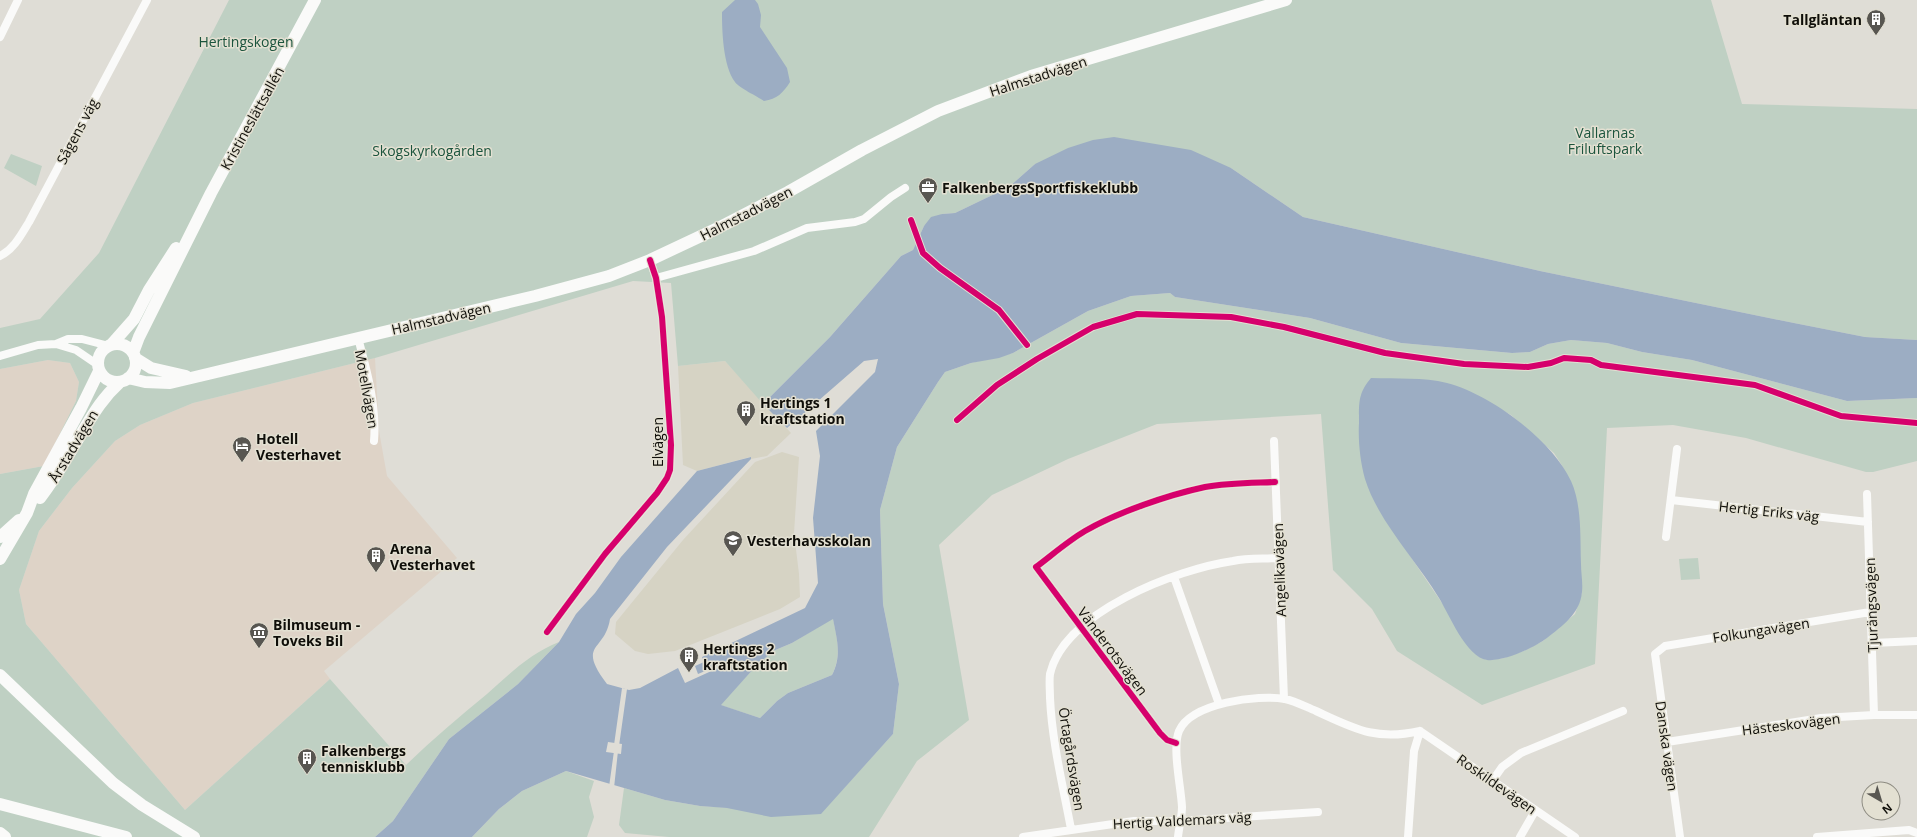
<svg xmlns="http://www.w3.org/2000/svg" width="1917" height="837" font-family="'Open Sans',sans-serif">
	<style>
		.commercial { fill: #ded3c7 }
		.built { fill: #d6d3c4 }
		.green { fill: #bfd0c3; fill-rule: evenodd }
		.water { fill: #9cadc3; fill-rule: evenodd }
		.pier { fill: #dfddd6 }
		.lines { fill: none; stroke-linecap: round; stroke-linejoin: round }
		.street { stroke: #fafaf9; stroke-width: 8 }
		.secondary { stroke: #fafaf9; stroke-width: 12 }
		.cycleway-casing { stroke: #e3e0d2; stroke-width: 8 }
		.cycleway { stroke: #d6006c; stroke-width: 6 }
		.labels { text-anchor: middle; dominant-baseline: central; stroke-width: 3; stroke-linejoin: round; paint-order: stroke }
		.poi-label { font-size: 14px; font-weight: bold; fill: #0f0e09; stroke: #e3e0d2; text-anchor: start }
		.park-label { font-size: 14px; fill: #1b543d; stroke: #e3e0d2 }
		.street-label { font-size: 14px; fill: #0f0e09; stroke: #e3e0d2 }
	</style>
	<rect width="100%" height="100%" fill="#dfddd6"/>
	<!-- commercial -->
	<path class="commercial" d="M375,358L379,431L387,476L457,558L324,671L330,679L185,810L26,624L19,590L39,531L72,488L115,441L140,425L193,403Z
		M48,360L70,363L79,382L76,401L44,466L0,474V369Z"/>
	<!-- built -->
	<path class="built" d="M725,361L791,433L767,456L751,459L750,457L697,471L683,465L678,366Z
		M782,452L799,457L794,533L799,574L800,597L780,609L675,651L648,654L635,651L615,634L616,622L683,540L755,462Z"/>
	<!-- green -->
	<path class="green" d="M229,0H1711L1742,104L1917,109V340L1865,337L1794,323L1540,271L1303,217L1231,168L1035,164L1009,187L955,213L942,214L924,226L913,250L901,256L830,337L763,404L725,361L678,366L671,283L633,281L375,358L193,403L140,425L115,441L72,488L39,531L19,590L26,624L185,810L330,679L406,765C432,740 459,717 487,694C509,674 531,653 559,642L518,684L449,739L393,821L375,837H0V474L44,466L76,401L79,382L70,363L48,360L0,369V328L40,319L99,253Z
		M11,154L42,166L36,186L4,168Z
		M1170,293L1175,297L1310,318L1401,343L1512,353L1530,352L1548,344L1571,340L1607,343L1642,352L1692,360L1847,401L1917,398V461L1873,472H1866L1746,438L1673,425L1607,428L1595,664L1482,705L1397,651L1372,609L1333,570L1321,414L1157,424L1068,459L992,495L939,545L969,720L917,761L869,837H669L625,833L619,825L624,788L665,800L700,806L821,813L893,734L899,684L883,604L880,510L897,447L938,382L945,372L971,363L1013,353L1088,311L1131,296ZM1469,392L1511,415L1554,453L1563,467L1576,499L1582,593L1575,614L1543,641L1526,650L1504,658L1487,660L1478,656L1387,522Z
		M1698,558L1700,579L1681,580L1679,559Z
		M833,618C837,640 842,654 832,675L788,693L777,701L760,718L720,705L756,666L773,651L792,643Z
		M566,771L594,781L589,797L594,817L587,837H472L499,809L522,791Z"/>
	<!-- water -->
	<path class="water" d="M735,0H755L758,4L761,15L760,27L787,68L790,82C783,93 777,99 764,101C757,96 739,88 735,82C723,66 722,31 722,12Z
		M1114,137L1191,150L1231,168L1303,217L1540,271L1794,323L1865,337L1917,340V398L1847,401L1692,360L1642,352L1607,343L1571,340L1548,344L1530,352L1512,353L1401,343L1310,318L1175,297L1170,293L1131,296L1088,311L1013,353L999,358L971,363L945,372L938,382L897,447L880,510L883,604L899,684L893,734L821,814L771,817L727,808L700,806L665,800L566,771L522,791L499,809L472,837H375L393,821L449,739L518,684L559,642L576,614L595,593L621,557L697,471L751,457V459L667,547L610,619C605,652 576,643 607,684L629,690L640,688L678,668L685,683L718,668L717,666L698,674L695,666L704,662L702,657L805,608L818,583L813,518L820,456L816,431L875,372L878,359L864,361L787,428L763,404L830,337L901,256L913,250L924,226L931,217L942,214L955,213L1009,187L1035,164L1068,148L1093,140ZM833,619C837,640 842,655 832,675L788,693L777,701L760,718L721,705L756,666L773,651L792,643ZM608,742L622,744L621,754L606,752Z
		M1371,378C1397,379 1423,377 1447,383C1490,394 1552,440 1571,481C1582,505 1580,537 1581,564C1581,573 1583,583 1582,592C1580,614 1562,626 1547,638C1534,648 1503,662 1487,660C1466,657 1449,614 1439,598C1416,560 1378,521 1365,479C1360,461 1358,440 1359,423C1359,403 1358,393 1371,378Z"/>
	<!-- pier -->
	<path class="pier" d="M622,688L627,689L619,746L614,745Z
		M614,751H618L614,788L609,787Z"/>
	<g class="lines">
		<!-- street -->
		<path class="street" d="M0,37L18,0
			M0,256C14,249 21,235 29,222L147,0
			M656,278L754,251L807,228L855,222L864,219L891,197L905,188
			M358,338C367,371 377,407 374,441
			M56,344L76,350L98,365
			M0,356L38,345L56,344L68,339H82L109,346
			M1274,441L1284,699
			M1867,494L1874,715
			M1671,500L1868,522
			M1666,537L1677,449
			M1174,577L1219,704
			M547,632L605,554L657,493L667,478L670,470L671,445L662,317L656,278L650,260
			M1873,643L1917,641
			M1420,731L1575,837
			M1667,742L1821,718L1874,715H1917
			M1176,743L1167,740L1160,733L1036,567C1052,555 1068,541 1085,531C1118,512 1168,495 1205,487C1228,483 1252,483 1275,482
			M1493,780L1502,767L1521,753L1623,711
			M1071,829C1063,786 1052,742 1050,698C1050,690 1049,681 1050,674C1064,612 1177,569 1233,561C1247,558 1263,559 1278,558
			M1023,837L1134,821H1180L1318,812
			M1178,837C1179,827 1182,816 1182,807C1181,787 1172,748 1179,731C1191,703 1258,694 1285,699C1295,701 1306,707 1316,711C1355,729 1376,741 1420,731
			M1408,837L1414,751L1420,731
			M1520,837L1535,811
			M1680,837L1655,654L1665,646L1870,612
			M1817,837L1909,830L1917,833"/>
		<!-- secondary -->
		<path class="secondary" d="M98 363a19 19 0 1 1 38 0a19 19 0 1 1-38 0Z
			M111,345L134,319L149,290L176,248
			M133,353L139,337L211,193L315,0
			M135,358L151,368L186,376
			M128,378L145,382L170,383L535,296L609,276L650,260L718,228L788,192L862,150L938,111L1031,76L1286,0
			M40,498C53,481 64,463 75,444C90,420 99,401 120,382
			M0,537L19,520
			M0,559L27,513L34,494L81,408L99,371
			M0,675L113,783L142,805L194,837
			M0,804L126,837
			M0,833L5,837"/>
		<defs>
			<path id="cycleway" d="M911,220L923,253L940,268L999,310L1027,345
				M957,420L997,385L1037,359L1093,327L1137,314L1231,317L1284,327L1385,353L1464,364L1528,367L1551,363L1564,358L1591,360L1601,365L1755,385L1841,416L1917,423
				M547,632L605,554L657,493L667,478L670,470L671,445L662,317L656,278L650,260
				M1176,743L1167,740L1160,733L1036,567C1052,555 1068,541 1085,531C1118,512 1168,495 1205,487C1228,483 1252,483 1275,482"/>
		</defs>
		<!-- cycleway casing -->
		<use href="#cycleway" class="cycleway-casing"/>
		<!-- cycleway -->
		<use href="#cycleway" class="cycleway"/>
	</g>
	<!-- icons -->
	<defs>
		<symbol id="building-pin" viewBox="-11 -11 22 30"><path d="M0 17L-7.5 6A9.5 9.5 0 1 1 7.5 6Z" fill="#585651" stroke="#e3e0d2"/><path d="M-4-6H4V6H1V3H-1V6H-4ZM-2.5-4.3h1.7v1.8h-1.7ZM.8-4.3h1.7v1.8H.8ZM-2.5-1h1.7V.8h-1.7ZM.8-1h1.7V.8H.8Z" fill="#fff"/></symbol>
		<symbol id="office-pin" viewBox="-11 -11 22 30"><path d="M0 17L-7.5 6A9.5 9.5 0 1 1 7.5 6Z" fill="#585651" stroke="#e3e0d2"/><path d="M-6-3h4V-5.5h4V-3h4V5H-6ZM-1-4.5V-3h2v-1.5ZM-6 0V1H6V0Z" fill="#fff"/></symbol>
		<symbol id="hotel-pin" viewBox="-11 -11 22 30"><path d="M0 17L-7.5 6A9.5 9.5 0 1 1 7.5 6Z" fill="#585651" stroke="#e3e0d2"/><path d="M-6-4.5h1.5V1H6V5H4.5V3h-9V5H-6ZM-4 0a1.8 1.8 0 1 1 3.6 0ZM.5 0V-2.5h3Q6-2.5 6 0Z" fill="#fff"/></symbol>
		<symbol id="school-pin" viewBox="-11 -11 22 30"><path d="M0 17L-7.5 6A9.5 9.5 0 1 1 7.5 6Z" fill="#585651" stroke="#e3e0d2"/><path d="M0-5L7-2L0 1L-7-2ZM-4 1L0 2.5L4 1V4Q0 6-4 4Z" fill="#fff"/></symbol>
		<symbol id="museum-pin" viewBox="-11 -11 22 30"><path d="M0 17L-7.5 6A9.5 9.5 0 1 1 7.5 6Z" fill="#585651" stroke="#e3e0d2"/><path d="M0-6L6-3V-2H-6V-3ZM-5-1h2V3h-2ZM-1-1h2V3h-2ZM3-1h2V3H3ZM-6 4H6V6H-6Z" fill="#fff"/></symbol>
	</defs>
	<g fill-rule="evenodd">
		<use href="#building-pin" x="1865" y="8" width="22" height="30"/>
		<use href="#office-pin" x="917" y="176" width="22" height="30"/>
		<use href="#building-pin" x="735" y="399" width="22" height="30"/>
		<use href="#hotel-pin" x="231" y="435" width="22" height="30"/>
		<use href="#school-pin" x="722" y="529" width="22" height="30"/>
		<use href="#building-pin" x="365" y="545" width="22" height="30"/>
		<use href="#museum-pin" x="248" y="621" width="22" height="30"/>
		<use href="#building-pin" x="678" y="645" width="22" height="30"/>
		<use href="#building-pin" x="296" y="747" width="22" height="30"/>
	</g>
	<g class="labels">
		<!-- poi labels -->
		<g class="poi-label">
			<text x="1862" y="19" text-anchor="end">Tallgläntan</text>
			<text x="942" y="187">FalkenbergsSportfiskeklubb</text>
			<text x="760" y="402">Hertings 1<tspan x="760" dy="16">kraftstation</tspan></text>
			<text x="256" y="438">Hotell<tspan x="256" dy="16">Vesterhavet</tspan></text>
			<text x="747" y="540">Vesterhavsskolan</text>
			<text x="390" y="548">Arena<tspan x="390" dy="16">Vesterhavet</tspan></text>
			<text x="273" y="624">Bilmuseum -<tspan x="273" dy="16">Toveks Bil</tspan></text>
			<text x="703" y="648">Hertings 2<tspan x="703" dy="16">kraftstation</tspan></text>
			<text x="321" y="750">Falkenbergs<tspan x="321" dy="16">tennisklubb</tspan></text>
		</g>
		<!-- park labels -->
		<g class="park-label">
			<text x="246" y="41">Hertingskogen</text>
			<text x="1605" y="132">Vallarnas<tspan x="1605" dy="16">Friluftspark</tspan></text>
			<text x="432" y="150">Skogskyrkogården</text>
		</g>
		<!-- street labels -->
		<g class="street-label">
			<text transform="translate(1038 76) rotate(-18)">Halmstadvägen</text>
			<text transform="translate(252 118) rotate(-61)">Kristineslättsallén</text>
			<text transform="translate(77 131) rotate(-62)">Sågens väg</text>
			<text transform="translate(746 213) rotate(-27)">Halmstadvägen</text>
			<text transform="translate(441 318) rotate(-13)">Halmstadvägen</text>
			<text transform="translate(367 389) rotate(80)">Motellvägen</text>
			<text transform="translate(657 442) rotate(-90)">Elvägen</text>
			<text transform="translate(73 446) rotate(-59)">Årstadvägen</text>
			<text transform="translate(1769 511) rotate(6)">Hertig Eriks väg</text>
			<text transform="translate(1279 570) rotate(-92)">Angelikavägen</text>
			<text transform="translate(1871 605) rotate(-92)">Tjurängsvägen</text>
			<text transform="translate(1761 630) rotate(-9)">Folkungavägen</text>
			<text transform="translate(1113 651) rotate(53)">Vänderotsvägen</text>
			<text transform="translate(1791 724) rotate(-7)">Hästeskovägen</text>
			<text transform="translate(1667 746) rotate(82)">Danska vägen</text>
			<text transform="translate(1072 759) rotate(81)">Örtagårdsvägen</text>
			<text transform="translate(1497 784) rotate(35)">Roskildevägen</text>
			<text transform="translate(1182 820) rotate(-3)">Hertig Valdemars väg</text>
		</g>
	</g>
	<!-- north arrow -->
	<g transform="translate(1881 801) rotate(142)"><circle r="19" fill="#e3e0d2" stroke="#8e8c82"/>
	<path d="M0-3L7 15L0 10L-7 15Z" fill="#585651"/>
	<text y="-6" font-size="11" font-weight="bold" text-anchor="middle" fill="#0f0e09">N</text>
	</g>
</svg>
